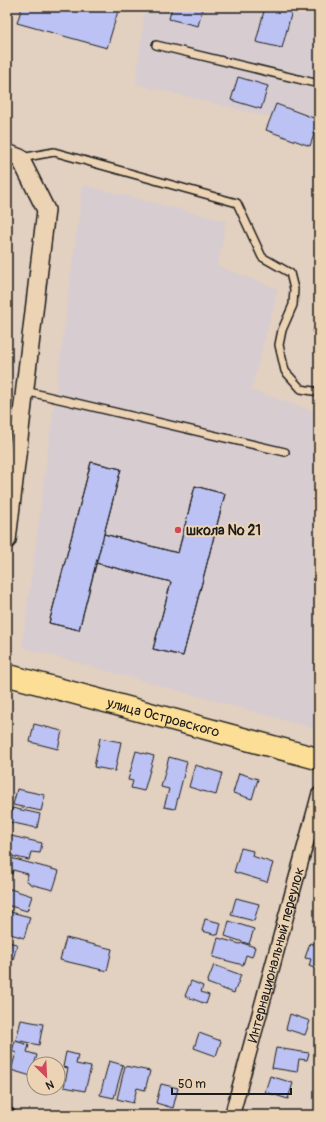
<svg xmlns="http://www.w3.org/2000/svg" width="326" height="1122" font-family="Pangolin,sans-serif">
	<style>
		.built { fill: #d7ccd0 }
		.building { fill: #bcc3f4; stroke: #1c1c1c }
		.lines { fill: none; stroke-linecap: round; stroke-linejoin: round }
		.service-casing { stroke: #1c1c1c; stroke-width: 10 }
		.minor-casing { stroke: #1c1c1c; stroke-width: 17 }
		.tertiary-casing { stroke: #1c1c1c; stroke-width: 20 }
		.primary-casing { stroke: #1c1c1c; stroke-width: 24 }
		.service { stroke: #ecd3b4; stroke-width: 7 }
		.minor { stroke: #ecd3b4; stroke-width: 14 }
		.tertiary { stroke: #ecd3b4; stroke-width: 17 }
		.primary { stroke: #fcde96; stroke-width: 21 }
		.poi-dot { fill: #d1495b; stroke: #ecd3b4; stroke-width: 1.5 }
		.labels { text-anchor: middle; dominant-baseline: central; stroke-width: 4; stroke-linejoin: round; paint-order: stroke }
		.poi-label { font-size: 14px; font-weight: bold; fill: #1c1c1c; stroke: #ecd3b4; text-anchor: start }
		.street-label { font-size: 14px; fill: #1c1c1c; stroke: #ecd3b4 }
	</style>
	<rect width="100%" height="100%" fill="#e2d0c1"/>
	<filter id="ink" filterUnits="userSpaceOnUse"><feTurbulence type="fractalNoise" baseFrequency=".025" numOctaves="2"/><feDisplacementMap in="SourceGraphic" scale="8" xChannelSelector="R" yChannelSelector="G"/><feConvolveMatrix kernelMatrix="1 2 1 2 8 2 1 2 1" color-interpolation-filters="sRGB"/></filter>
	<g filter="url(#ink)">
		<!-- built -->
		<path class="built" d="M145,7H319V129L136,84Z
			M83,185L226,221L218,266L278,289L251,390L319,413V730L22,647Z"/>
		<!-- building -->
		<path class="building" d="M22,7H102L118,11L107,48L17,23Z
			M172,7H203L198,26L169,19Z
			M265,7H293L282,48L256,42Z
			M238,77L268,86L261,109L231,100Z
			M276,104L319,120L310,146L266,130Z
			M318,315L319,316V334L313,332Z
			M91,462L121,469L79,630L49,623Z
			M91,462L121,469L104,534L178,553L195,486L225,494L183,656L153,649L171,582L96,563L79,630L49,623Z
			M195,486L225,494L183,656L153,649L171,582L96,563L104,534L178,553Z
			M34,724L62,731L58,749L30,742Z
			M100,738L121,742L115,771L94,767Z
			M136,751L154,756L144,791L131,788L133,781L128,780Z
			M169,757L187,762L175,809L164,807L169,789L161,787Z
			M195,765L222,773L216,795L189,787Z
			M239,773L258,779L252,799L233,793Z
			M17,789L45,795L41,811L13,805Z
			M12,808L40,814L37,828L9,822Z
			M7,835L42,843L40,853L31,852L29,860L7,855Z
			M241,848L253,851L252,856L273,863L267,882L234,872Z
			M7,857L59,871L53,890L30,884L29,882L26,881L28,874L13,870L12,874L7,872Z
			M7,888L32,896L27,911L7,905Z
			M236,898L259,904L254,921L231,915Z
			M7,911L30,917L24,938L7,933Z
			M205,919L221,923L218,935L202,931Z
			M229,921L254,929L249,944L225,936Z
			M66,938L112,949L107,971L60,960Z
			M218,938L240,944L242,943L255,947L252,957L246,955L243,965L213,957Z
			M7,942L17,944L13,960L7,959Z
			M310,943L319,946V970L309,966L311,959L305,958Z
			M214,965L241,975L234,993L207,983Z
			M191,981L203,986L201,992L209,995L206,1004L185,996Z
			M290,1014L310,1021L305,1035L286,1029Z
			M21,1020L43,1024L39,1045L16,1040Z
			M199,1033L221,1041L216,1056L194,1048Z
			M15,1041L29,1045L27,1052L37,1055L31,1076L11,1070L16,1053L12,1051Z
			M276,1048L309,1053L307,1060L299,1059L297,1072L272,1068Z
			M66,1052L78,1055L76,1064L91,1067L85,1091L64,1087L68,1068L63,1067Z
			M109,1061L123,1065L114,1098L100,1095Z
			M125,1066L150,1071L145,1090L137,1088L133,1103L117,1099Z
			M270,1076L293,1083L288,1099L265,1092Z
			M161,1084L178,1088L173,1108L156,1103Z"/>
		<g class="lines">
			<defs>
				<path id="service" d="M156,45L319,84
					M21,158L54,152L237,203L262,257L290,273L294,289L293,305L282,330L279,345L285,371L301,389L319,392
					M25,391L285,452"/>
				<g id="minor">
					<path d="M7,1115H8"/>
					<path id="s1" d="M232,1115L319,795"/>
				</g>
				<path id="tertiary" d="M7,153L20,158L46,210L7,540"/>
				<g id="primary">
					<path id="s2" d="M7,675L319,759"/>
				</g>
			</defs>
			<!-- service casing -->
			<use href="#service" class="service-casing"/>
			<!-- minor casing -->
			<use href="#minor" class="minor-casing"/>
			<!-- tertiary casing -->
			<use href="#tertiary" class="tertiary-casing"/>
			<!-- primary casing -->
			<use href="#primary" class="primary-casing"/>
			<!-- service -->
			<use href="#service" class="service"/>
			<!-- minor -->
			<use href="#minor" class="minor"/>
			<!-- tertiary -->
			<use href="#tertiary" class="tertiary"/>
			<!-- primary -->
			<use href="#primary" class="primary"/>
		</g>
	</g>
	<!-- markers -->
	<circle class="poi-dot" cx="178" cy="530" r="4"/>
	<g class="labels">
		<!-- poi labels -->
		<g class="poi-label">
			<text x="186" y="530">школа № 21</text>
		</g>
		<!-- street labels -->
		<g class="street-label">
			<text stroke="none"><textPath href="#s2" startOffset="162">улица Островского</textPath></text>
			<text stroke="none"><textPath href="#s1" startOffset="166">Интернациональный переулок</textPath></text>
		</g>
	</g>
	<!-- margin -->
	<rect width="326" height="1122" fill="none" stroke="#ecd3b4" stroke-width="24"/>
	<rect x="12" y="12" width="302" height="1098" fill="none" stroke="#1c1c1c" stroke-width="1.5" filter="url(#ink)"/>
	<!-- north arrow -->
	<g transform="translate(46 1076) rotate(156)"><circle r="19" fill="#ecd3b4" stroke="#998a77"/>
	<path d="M0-3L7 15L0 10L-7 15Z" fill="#d1495b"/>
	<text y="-6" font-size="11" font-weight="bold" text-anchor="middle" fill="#1c1c1c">N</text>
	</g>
	<!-- scale -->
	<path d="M172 1088v6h119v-6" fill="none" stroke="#1c1c1c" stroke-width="2"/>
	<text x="178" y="1088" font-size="12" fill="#1c1c1c" stroke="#ecd3b4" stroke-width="3" paint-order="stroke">50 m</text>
</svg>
